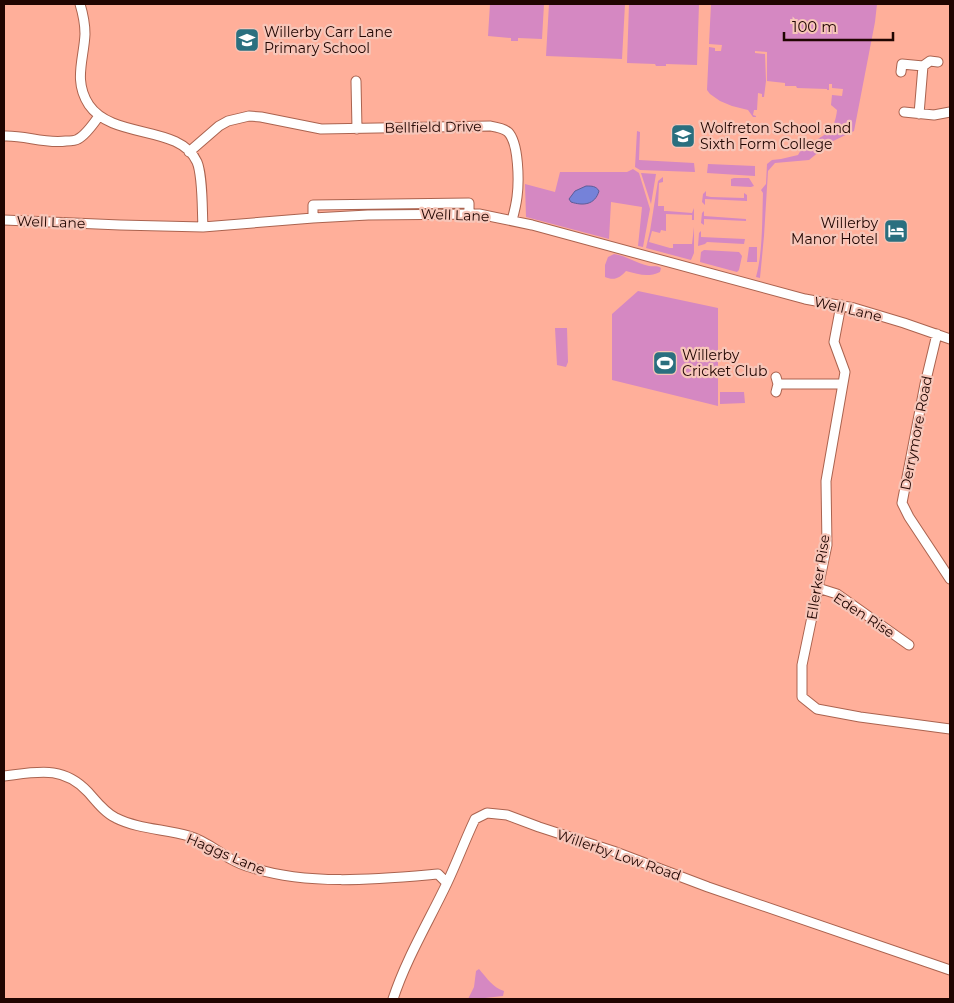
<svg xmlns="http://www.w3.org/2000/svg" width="954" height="1003" font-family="Montserrat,sans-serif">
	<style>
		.green { fill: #d588c2 }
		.water { fill: #7582d9; stroke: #5c5c98 }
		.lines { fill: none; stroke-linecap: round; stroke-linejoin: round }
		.minor-casing { stroke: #ab634f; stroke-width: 11 }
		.minor { stroke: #fff; stroke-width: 9 }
		.labels { text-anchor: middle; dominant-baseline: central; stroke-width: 4.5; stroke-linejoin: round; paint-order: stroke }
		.poi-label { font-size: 14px; fill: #200501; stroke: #f7c6b9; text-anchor: start }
		.street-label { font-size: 14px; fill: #200501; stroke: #f7c6b9 }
	</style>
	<rect width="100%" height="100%" fill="#ffaf9a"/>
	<!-- green -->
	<path class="green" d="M490,4H544L542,39L518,38V41H511V38L488,36Z
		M549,4H625L622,59L546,56Z
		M629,4H699L697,65L666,64V66H656L655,64L627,63Z
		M711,4H877L875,22L854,131L831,142L809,160L775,163L768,171L764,236L760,278L756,277C763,251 762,220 763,193L761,190L766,184L767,164L772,160L781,159L798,155L802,148H807V144H812L813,142C828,133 835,129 837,110L831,105L832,95L842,96L843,89L832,88V84H829V90H827V89L797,88L796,86H785V83L767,81V52L755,51V53L765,54L766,81L764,97H762V94L758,93L757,110H754L753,115L756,116V117H753L748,110L732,106L720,101L710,94L707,90L709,47L715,48V51H721L722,45L709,44Z
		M637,131L640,132L639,160L694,163L695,172L640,170L635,167Z
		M708,164L755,166V176L707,173Z
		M633,169L639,173L650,209L643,247L638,246L642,207L611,202L609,239L526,217L525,184L555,192L560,172H627Z
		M641,173L656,174L651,204Z
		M663,177V182L659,183L658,206H664V211H667L692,213L694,208V220H692V215L666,214V231L661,230L660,233L652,231L649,242L670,248H673V244H692L694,227V253L691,260L646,248L650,231L658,181Z
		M734,178H749L754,186L751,187L731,186V179Z
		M706,191V196L711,197L744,198V193L747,195V201L705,199V205L702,202L703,194Z
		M704,211V216L746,219V221L704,219V225L701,223L702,213Z
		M701,231V237L745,239L744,244L707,242L705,244L698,246L699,233Z
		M749,247H757V262H747Z
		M704,250L739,252L742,256L739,270L737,272L700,262L701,252Z
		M614,254C627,256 636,263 649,266C654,267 656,265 661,268L660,272C647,278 639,274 626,271C620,278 614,281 605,277V265L608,257Z
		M638,291L718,308V406L612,380V314Z
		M555,328H567L568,362L566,367L557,365Z
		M720,392H744L745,403L720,404Z
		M479,969C487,978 493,988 504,991L503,996L485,998L482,999H468L474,987L476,971Z"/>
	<!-- water -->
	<path class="water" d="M586,186C592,186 596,186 599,191C595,205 583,206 571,202L569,199L575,191Z"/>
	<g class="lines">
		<defs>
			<path id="minor" d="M80,4C83,14 85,23 85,34C84,59 73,81 89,105C113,140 180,124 197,162C203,176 202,211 203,227
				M901,72L902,64L923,66
				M356,81L357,129
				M904,112L934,115L950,112
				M919,114L923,66L930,61L938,62
				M4,136C25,135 44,144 66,141C70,141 75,141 78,139C86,135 94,123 99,116
				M189,152L219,126L228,121L249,116L261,117L321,129L490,126C496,127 503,128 508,132C519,143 519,182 517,197C516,205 514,213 512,220
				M313,218V205L469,203V213
				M4,220L120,225L203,227L313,218L368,215L479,214L532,225L805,299L854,308L904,323L950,339
				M841,305L834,342L845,372L826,481L827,545L802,665V697L817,709L860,717L950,729
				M937,334L925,384L902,503L909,517L950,579
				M776,377L778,384L776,392
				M778,384H842
				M818,588L837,594L909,645
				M4,776C37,772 63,765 88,792C96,801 105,813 116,818C138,829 165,829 189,836C204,840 216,850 229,858C236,862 245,866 253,868C310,886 379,879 438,874L447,883
				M393,999C406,959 429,921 447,883C457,862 465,840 475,819L487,813L507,815L539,827L613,851L708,887L950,970"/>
		</defs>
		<!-- minor casing -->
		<use href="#minor" class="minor-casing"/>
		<!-- minor -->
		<use href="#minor" class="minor"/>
	</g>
	<!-- icons -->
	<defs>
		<symbol id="school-square" viewBox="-11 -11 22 22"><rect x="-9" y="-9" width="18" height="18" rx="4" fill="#2a6f7f" stroke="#f7c6b9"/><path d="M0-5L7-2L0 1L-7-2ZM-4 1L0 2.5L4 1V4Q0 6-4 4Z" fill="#fff"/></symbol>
		<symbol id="hotel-square" viewBox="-11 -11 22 22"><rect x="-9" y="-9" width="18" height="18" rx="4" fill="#2a6f7f" stroke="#f7c6b9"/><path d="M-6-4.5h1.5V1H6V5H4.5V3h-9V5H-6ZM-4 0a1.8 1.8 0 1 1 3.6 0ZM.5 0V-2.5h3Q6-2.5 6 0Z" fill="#fff"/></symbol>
		<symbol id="stadium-square" viewBox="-11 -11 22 22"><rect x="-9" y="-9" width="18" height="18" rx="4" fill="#2a6f7f" stroke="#f7c6b9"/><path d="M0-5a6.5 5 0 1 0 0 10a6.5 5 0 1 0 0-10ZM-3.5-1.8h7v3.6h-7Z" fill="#fff"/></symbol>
	</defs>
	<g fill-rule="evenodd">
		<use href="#school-square" x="233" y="26" width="28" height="28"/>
		<use href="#school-square" x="669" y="122" width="28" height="28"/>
		<use href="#hotel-square" x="882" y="217" width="28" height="28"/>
		<use href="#stadium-square" x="651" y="349" width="28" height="28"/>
	</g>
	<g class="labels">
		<!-- poi labels -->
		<g class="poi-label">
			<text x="264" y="32">Willerby Carr Lane<tspan x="264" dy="16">Primary School</tspan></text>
			<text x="700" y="128">Wolfreton School and<tspan x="700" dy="16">Sixth Form College</tspan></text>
			<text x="878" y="223" text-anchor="end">Willerby<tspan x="878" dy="16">Manor Hotel</tspan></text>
			<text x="682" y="355">Willerby<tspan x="682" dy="16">Cricket Club</tspan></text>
		</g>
		<!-- street labels -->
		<g class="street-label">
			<text transform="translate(433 127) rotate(-1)">Bellfield Drive</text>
			<text transform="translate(455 215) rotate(2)">Well Lane</text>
			<text transform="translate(51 222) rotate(2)">Well Lane</text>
			<text transform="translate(848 309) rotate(13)">Well Lane</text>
			<text transform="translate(916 433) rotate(-79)">Derrymore Road</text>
			<text transform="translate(818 577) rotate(-81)">Ellerker Rise</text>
			<text transform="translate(864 615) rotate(33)">Eden Rise</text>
			<text transform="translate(226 854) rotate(23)">Haggs Lane</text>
			<text transform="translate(619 855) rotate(19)">Willerby Low Road</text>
		</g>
	</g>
	<!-- border -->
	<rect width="954" height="1003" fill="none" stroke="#200501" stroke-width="10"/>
	<!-- scale -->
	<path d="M784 32v8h109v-8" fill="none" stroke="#200501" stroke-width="2.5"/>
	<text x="792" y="32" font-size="15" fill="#200501" stroke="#f7c6b9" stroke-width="4" paint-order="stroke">100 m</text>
</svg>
